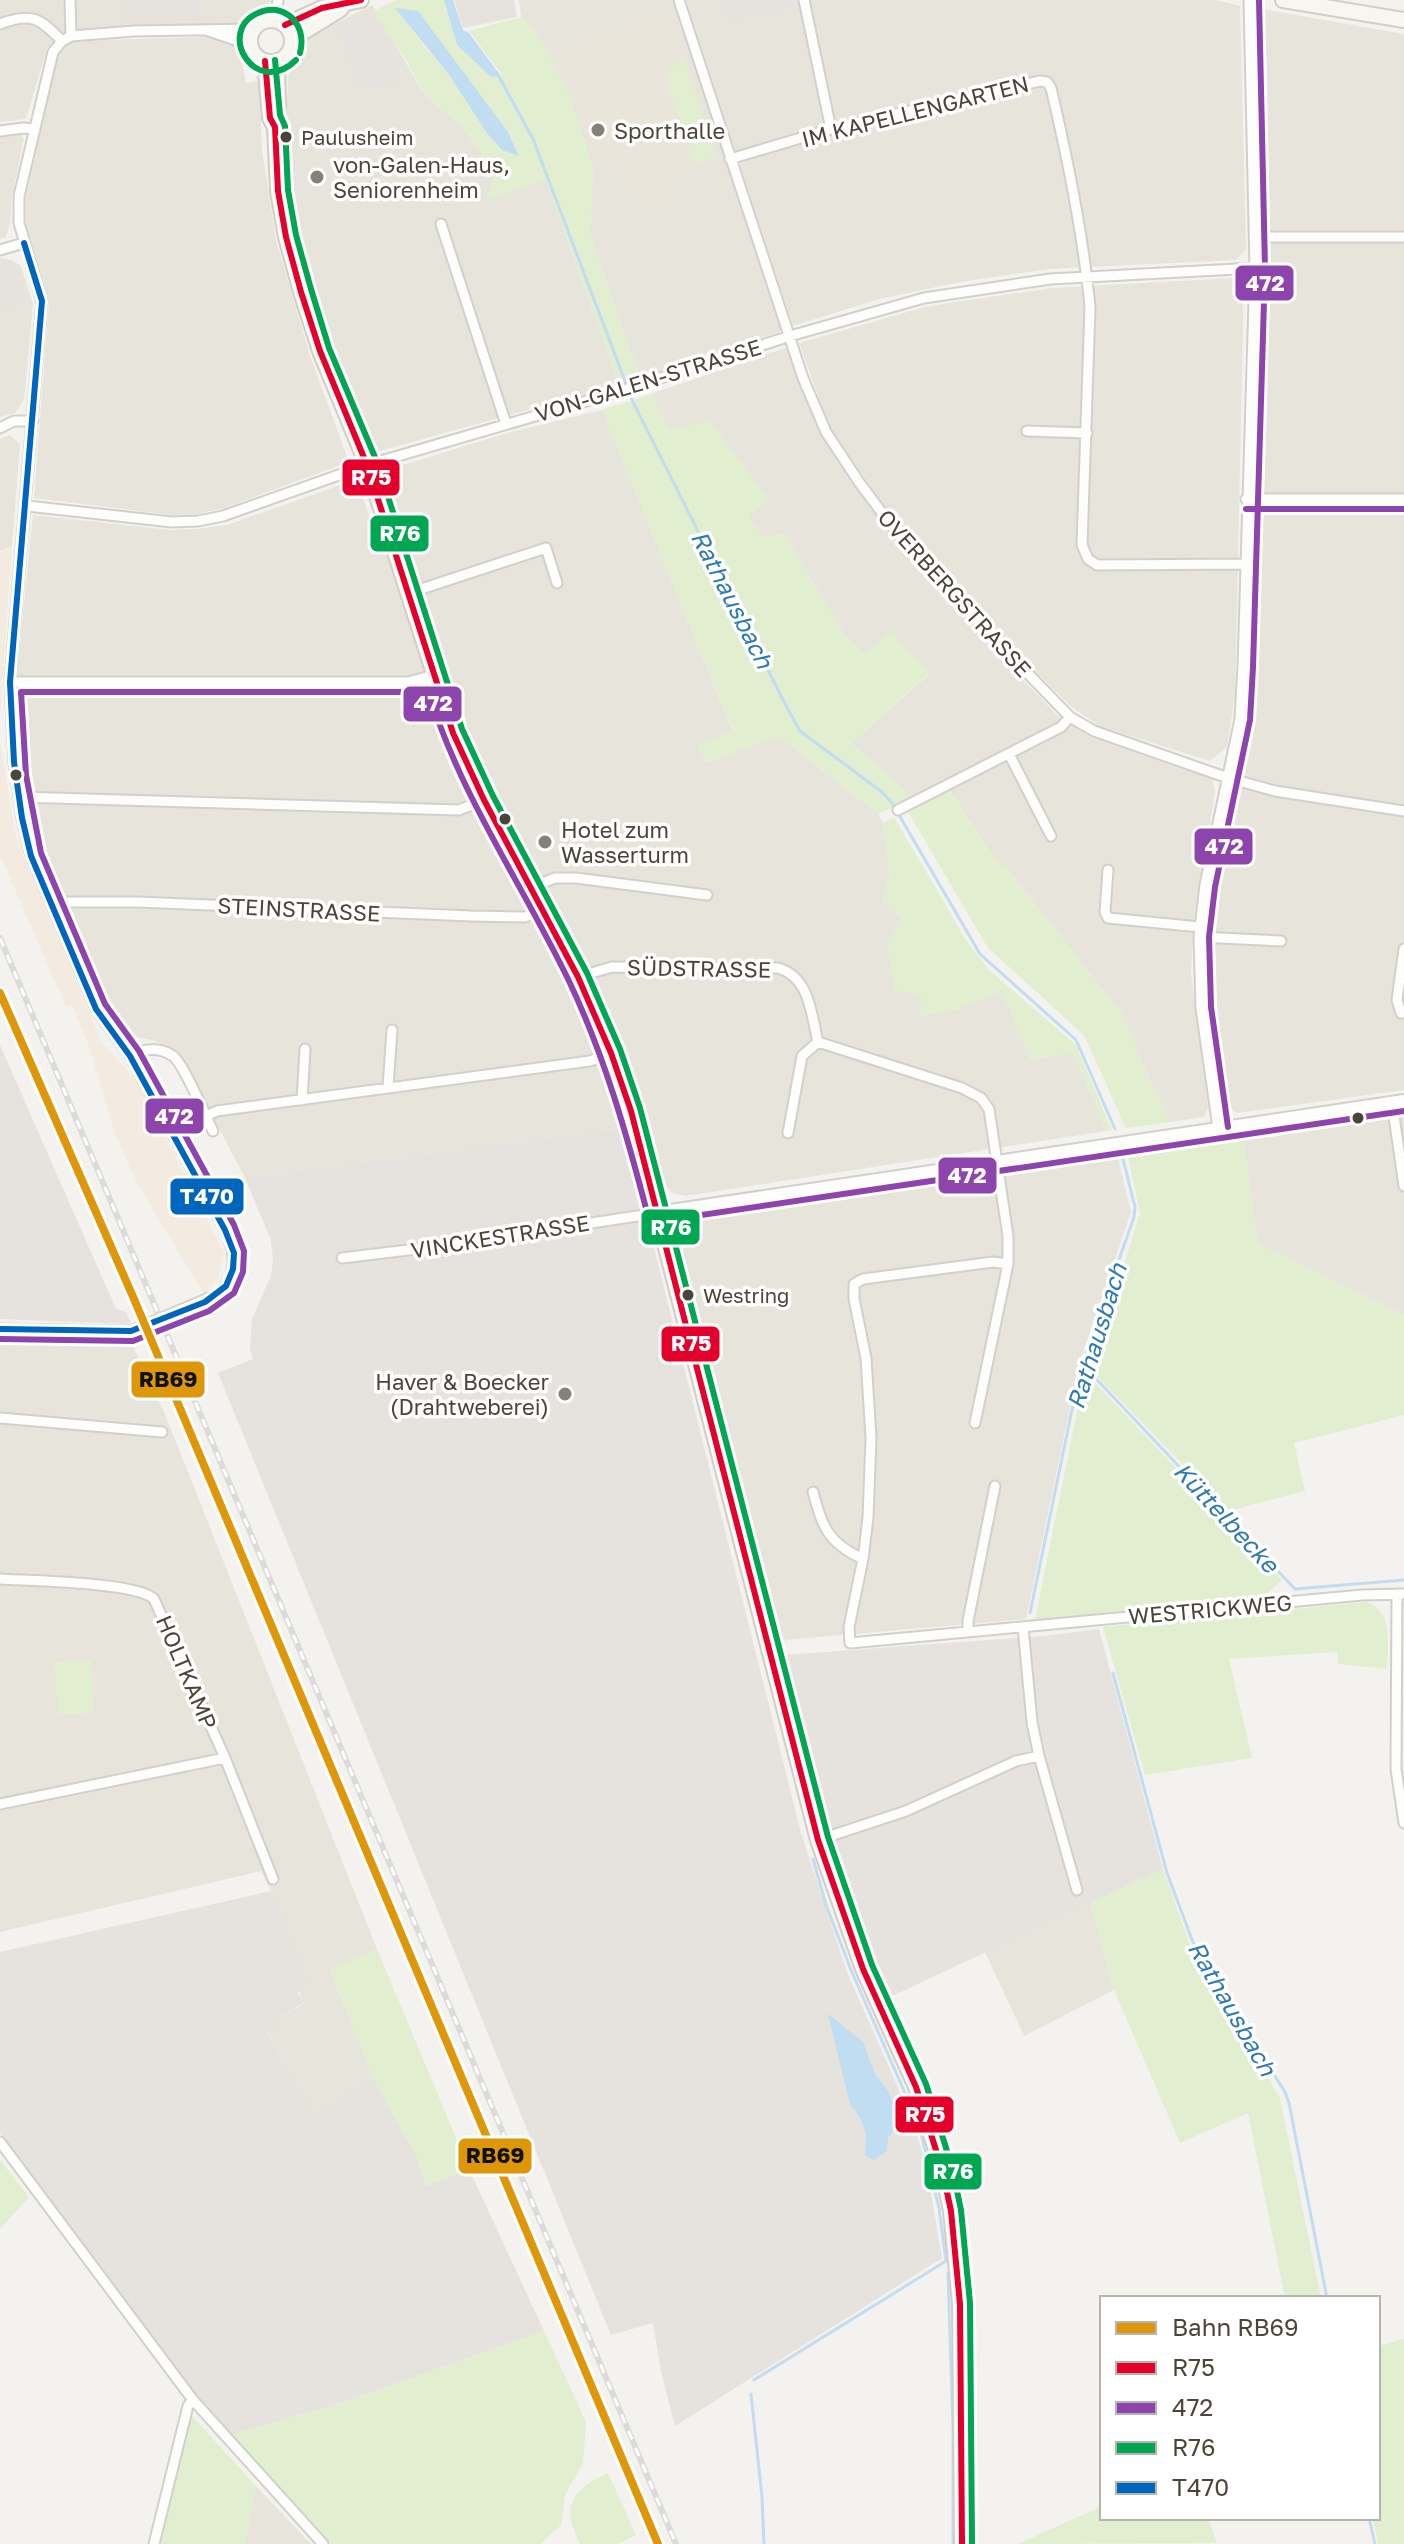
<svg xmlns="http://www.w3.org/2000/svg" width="1404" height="2544" font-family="'Golos Text',sans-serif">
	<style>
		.residential { fill: #e7e4dc }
		.commercial { fill: #f3ebdf }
		.industrial { fill: #e6e2de }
		.education { fill: #eae5da }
		.green { fill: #e1eecf; fill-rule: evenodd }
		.parking { fill: #e6e3df }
		.water { fill: #c0ddf1 }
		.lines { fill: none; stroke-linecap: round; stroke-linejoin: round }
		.stream { stroke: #c0ddf1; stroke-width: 3 }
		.minor-casing { stroke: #d2d0cb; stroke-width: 13 }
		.tertiary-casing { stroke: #d2d0cb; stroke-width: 16 }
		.secondary-casing { stroke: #d3cfc5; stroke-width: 18 }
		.minor { stroke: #fdfdfc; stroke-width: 9 }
		.tertiary { stroke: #fdfdfc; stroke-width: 12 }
		.secondary { stroke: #f7f6f1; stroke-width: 14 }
		.rail-casing { stroke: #dbdbda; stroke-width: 6 }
		.rail { stroke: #fff; stroke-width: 3; stroke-dasharray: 9; stroke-linecap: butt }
		.bus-1-casing { stroke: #fff; stroke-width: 12 }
		.bus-2-casing { stroke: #fff; stroke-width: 12 }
		.bus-3-casing { stroke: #fff; stroke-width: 12 }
		.bus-4-casing { stroke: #fff; stroke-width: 12 }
		.bus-1 { stroke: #e4002b; stroke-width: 6 }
		.bus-2 { stroke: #8e44ad; stroke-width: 6 }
		.bus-3 { stroke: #00a651; stroke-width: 6 }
		.bus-4 { stroke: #0065bd; stroke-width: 6 }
		.rail-1-casing { stroke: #fff; stroke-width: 14 }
		.rail-1 { stroke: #dd9709; stroke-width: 8 }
		.poi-dot { fill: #868178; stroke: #fff; stroke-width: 3 }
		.bus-dot { fill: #4b4439; stroke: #fff; stroke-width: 3 }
		.labels { text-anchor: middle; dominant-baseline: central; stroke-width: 7; stroke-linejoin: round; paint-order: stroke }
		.bus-label { font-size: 20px; fill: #4b4439; stroke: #fff; text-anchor: start }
		.street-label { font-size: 22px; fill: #4b4439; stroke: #fff }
		.poi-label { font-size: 22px; fill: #4b4439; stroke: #fff; text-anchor: start }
		.water-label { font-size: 24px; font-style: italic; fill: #2e7ab2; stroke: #fff }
		.line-badge { stroke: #fff; stroke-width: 3 }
		.badge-label { font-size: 22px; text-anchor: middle; font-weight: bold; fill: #fff }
		.pale-badge-label { font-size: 22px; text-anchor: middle; font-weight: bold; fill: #111 }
	</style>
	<rect width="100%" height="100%" fill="#f4f2ee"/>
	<!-- residential -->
	<path class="residential" d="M0,0H271L265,15L250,23L133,25L63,34L47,48L26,119L0,122Z
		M519,0H673L782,331L640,378L590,234L593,166L538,35L521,17Z
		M686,0H1216L1240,6L1246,249L1236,260L1049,269L960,282L879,299L793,326Z
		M372,5L426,97L460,124L495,172L546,180L619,385L372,453L330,347L296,235L289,189L286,115L289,68L302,51L306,38Z
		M1256,8L1404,34V1090L1237,1113L1224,1103L1206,971L1214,886L1249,719L1252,662L1261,268Z
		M206,37L232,43L238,47L243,55L241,56L246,83L259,81L262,150L276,240L310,356L349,462L224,508L198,514L173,515L34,498L49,301L26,225V196L58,56L66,45L75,41Z
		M20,134L24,139L12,195L10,223L6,237L0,239V137Z
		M0,258L12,260L21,266L33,304L24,400L15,413L0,417Z
		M1235,278L1244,284L1235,694L1227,747L1210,761L1099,726L1069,705L945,580L901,530L830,428L799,343L925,307L962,301L1053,288Z
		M788,347L821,433L891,535L938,592L1056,714L1090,737L1212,779L1215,792L1194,920L1191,973L1208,1108L1204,1117L1169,1122L1121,1013L1007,868L997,863L945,783L914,798L851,743L929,674L865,655L845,636L784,534L763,537L748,516L768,499L710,422L668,430L651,394Z
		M602,410L733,732L706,762L779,736L878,814L883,823L890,875L882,902L902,919L922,996L920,1016L957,1009L1002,991L1031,1060L1073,1052L1106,1131L686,1196L672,1193L665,1184L642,1105L581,961L501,820L459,731L377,473L507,433Z
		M10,435L20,444L12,546L0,551V439Z
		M352,481L358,485L378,539L381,538L446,736L488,826L534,909L569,982L599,1050L624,1128L245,1178L182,1057L155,1041L124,1034L104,1011L30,838L16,685L33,515L171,530L198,529L227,525Z
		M1404,1110V1315L1258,1244L1243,1134Z
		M1117,1154L1131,1212L1079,1364L1026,1619L785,1640L778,1635L679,1244V1236L683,1227L690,1222Z
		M0,1337L129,1338L165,1414L377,1949L330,1970L374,2079L314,2115L266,2030L280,2017L303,2004L271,1891L261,1871L0,1932Z
		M1090,1903L1114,1990L1024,2036L985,1952Z
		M256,2486L311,2544H245Z"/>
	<!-- commercial -->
	<path class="commercial" d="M12,546L0,716V551Z
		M0,740L16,838L102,1043L136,1080L224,1253L218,1279L204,1294L136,1181L115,1134L90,1049L72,1004L66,1007L0,855Z"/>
	<!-- industrial -->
	<path class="industrial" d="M0,1045L116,1309L126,1312L131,1324L0,1319Z
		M624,1128L801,1833L847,1972L914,2124L926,2165L942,2258L675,2426L661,2372L653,2323L611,2335L218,1373L253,1359L250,1349L252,1319L271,1276L273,1260L271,1240L245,1178Z
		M1099,1629L1163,1869L890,1997L851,1903L834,1849L785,1655L1043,1636Z
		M271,1891L309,1983L298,1992L303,2003L280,2017L282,2023L266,2031L314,2114L374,2079L418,2159L426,2186L469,2169L544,2331L344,2402L231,2435L177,2371L0,2132V1952Z"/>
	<!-- education -->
	<path class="education" d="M671,12L720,158L672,175L680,201L645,214L609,162L595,165L573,98L547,50Z"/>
	<!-- green -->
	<path class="green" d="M397,0H444L457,45L491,77L502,75L469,31L521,17L538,35L572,99L593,166L590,234L640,378L619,385L546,180L486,200L495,172L460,124L426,97L405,58L373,11ZM396,9L508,132L519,156L427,49Z
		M683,57L717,156L694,164L668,86L669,72Z
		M651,394L668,430L710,421L768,499L748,516L763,537L784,534L845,636L865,655L891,631L929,673L851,743L914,798L878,814L779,736L705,762L696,745L733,731L602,410Z
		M949,790L997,863L1007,868L1121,1013L1169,1122L1126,1128L1084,1035L988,948L907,810Z
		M894,817L966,940L989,970L1076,1045L1112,1130L1106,1131L1073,1053L1031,1060L1002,992L957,1009L920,1016L922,996L895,990L887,946L902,919L882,902L890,874L883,823Z
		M1243,1134L1258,1244L1404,1315V1415L1294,1443L1305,1491L1228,1511L1087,1366L1122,1271L1140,1213L1127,1152Z
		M1085,1372L1282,1580L1264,1596L1035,1620Z
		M1366,1602C1395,1612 1387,1645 1387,1669L1338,1664L1337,1652L1229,1659L1252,1758L1145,1775L1103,1627Z
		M91,1660L94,1713L58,1715L54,1662Z
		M1163,1869L1194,1956L1280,2098L1321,2298H1285L1248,2113L1180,2143L1114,1990L1090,1903Z
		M377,1949L469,2169L426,2186L418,2159L374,2079L330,1969Z
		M0,2160L29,2197L0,2229Z
		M544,2331L586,2422L583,2463L565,2495L561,2525L540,2544H331L231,2435L344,2402Z
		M1404,2339V2544H1378L1373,2518H1378V2346Z
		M190,2414L256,2486L245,2544H161Z
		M608,2473L636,2535L618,2544H580C561,2507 571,2490 608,2473Z
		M1102,2506V2518H1208L1217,2543L1018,2544Z"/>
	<!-- parking -->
	<path class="parking" d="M124,0H200L202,21H123Z
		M454,0H514L517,17L463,28Z
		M732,0H798L799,6L728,21L724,2Z
		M372,13L403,59L393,73L395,83L384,91L363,82L358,87L338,27Z
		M11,264L25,301L0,310V268Z
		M1023,1770L1041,1808L948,1851L931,1813Z
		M36,1949L73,2013L0,2053V1957Z"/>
	<!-- water -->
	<path class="water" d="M444,0H453L463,30L469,33L500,75L491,77L457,45Z
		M395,8L418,11L508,132L519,156L502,150L487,133L450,76Z
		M828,2014L863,2042L875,2074L888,2091L897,2111L893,2131L888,2138L887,2151L874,2160L865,2156C867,2134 866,2122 850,2105Z"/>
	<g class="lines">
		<!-- stream -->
		<path class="stream" d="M497,73L533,139L633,402L785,704L800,731L882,792L892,803L980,954L1076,1040L1115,1129
			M1083,1365L1295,1589L1404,1580
			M1030,1613L1080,1371L1134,1217L1135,1207L1122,1155
			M1113,1673L1167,1873L1197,1953L1285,2092L1289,2103L1327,2298
			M948,2273L953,2429V2544
			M754,2380L946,2261L939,2208L919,2125L851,1970L826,1905L813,1859
			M751,2394L762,2497L764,2544
			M1369,2518L1375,2544"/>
		<defs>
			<path id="minor" d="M70,0L71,36
				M679,0L803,378L826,432L859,482L897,533L944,587L1070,717L1094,731L1228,778L1275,791L1404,811
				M804,0L831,129
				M275,20L278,0
				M0,24C31,12 40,18 62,41
				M206,30L250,45
				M0,131L23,128L34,129
				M730,159L831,129L1040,81L1047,82L1051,88C1068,160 1083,234 1090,307L1082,545L1088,559L1097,565L1246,564
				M441,224L506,424
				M1255,237H1404
				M0,250L24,243
				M0,428L14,421H33
				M1027,431L1087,433
				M1246,499H1404
				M27,506L172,522L198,521L223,516L367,465L614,393L790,336L924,298L1050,279L1255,268
				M409,593L546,548L557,583
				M10,682H408L434,675
				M1009,754L1051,836
				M19,797L459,810L484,800
				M898,810L1061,727L1070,717
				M1108,870L1105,912L1108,918L1200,927
				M532,887L555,878H576L707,895
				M54,906L66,902H138L471,916L525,917L544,910
				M1199,937L1281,941
				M1404,949L1397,1000L1401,1013H1404
				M578,977L612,967L778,968C810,977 811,1014 818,1042
				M818,1042L962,1088L981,1098L989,1109L1008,1236V1264L975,1423
				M130,1056C143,1048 160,1047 173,1056C183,1063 206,1117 213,1131
				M388,1087L392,1030
				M302,1100L305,1049
				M1392,1102L1404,1186
				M206,1116L217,1111L590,1061L611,1053
				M1218,1128L1201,1008L1199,937L1205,885L1240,719L1243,666L1255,268L1249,0
				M788,1133L802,1056L818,1042
				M342,1258L441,1246L657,1213
				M1008,1264L993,1262L863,1279L854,1284V1299L866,1358L871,1438L868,1518L863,1559L849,1627L850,1643L1362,1595L1404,1594
				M0,1329L131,1331L216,1295C239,1278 236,1253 225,1230L130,1056L96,1009L31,856L22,818L14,762L10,682L42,301L19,223V196L53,52L62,41L71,36L134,31L254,29
				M0,1418L162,1432
				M813,1492C823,1528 828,1543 863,1559
				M0,1579C30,1581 137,1582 154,1599L225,1758L273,1879
				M1397,1594L1396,1769L1404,1823
				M1023,1627L1032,1722L1039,1756L1077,1890
				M968,1631V1621L995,1486
				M0,1804L225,1758
				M818,1840L906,1811L1016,1761L1039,1756
				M0,2142L193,2400L323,2544
				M154,2544L188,2406L193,2400"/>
			<path id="tertiary" d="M657,1213L1404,1101"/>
			<path id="secondary" d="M1283,0L1404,20
				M250 41a21 21 0 1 1 42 0a21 21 0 1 1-42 0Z
				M285,25L322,8L361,0
				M292,39L341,9
				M265,61L270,118L275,127L278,191L286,237L301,292L320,351L367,465L453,733L484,800L578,977L611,1053L631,1111L818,1840L863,1969L916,2087L942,2169L951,2211L960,2304L962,2544
				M277,61L278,107"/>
		</defs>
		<!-- minor casing -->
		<use href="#minor" class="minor-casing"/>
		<!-- tertiary casing -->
		<use href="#tertiary" class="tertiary-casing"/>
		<!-- secondary casing -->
		<use href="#secondary" class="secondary-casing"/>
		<!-- minor -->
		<use href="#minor" class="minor"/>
		<!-- tertiary -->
		<use href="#tertiary" class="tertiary"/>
		<!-- secondary -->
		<use href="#secondary" class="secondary"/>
		<defs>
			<path id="rail" d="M0,938L676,2544"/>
		</defs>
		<!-- rail casing -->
		<use href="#rail" class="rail-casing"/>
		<!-- rail -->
		<use href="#rail" class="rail"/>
		<defs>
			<path id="bus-1" d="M285,25L322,8L361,0
				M265,61L270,118L275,127L278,191L286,237L301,292L320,351L367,465L453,733L484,800L578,977L611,1053L631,1111L818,1840L863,1969L916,2087L942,2169L951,2211L960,2304L962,2544"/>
			<path id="bus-2" d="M1246,509H1404
				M1228,1127L1211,1007L1209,937L1215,887L1250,720L1253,667L1265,268L1259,0
				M0,1339L133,1341L209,1311L234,1293L243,1272L244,1251L234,1225L139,1051L105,1004L41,853L26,775L21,692H408L427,687C458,792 521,882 568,979C604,1054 627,1135 648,1216L654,1222L1404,1111"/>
			<path id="bus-3" d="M275,60L280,115L285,126L288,190L296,235L311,289L329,348L377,462L462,729L493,796L587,973L620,1049L640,1108L828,1837L872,1965L926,2084L952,2167L961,2210L970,2303L972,2544
				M296,60C256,99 215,32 258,13C264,10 269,9 276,10C297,14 305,34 300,53"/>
			<path id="bus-4" d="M0,1329L131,1331L205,1302L226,1286L233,1269L234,1253L225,1230L130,1056L96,1009L31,856L22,818L14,762L10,682L42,301L24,243"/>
		</defs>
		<!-- bus-1 casing -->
		<use href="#bus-1" class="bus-1-casing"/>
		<!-- bus-2 casing -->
		<use href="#bus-2" class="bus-2-casing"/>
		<!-- bus-3 casing -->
		<use href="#bus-3" class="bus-3-casing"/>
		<!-- bus-4 casing -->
		<use href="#bus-4" class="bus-4-casing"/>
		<!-- bus-1 -->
		<use href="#bus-1" class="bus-1"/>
		<!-- bus-2 -->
		<use href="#bus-2" class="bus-2"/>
		<!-- bus-3 -->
		<use href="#bus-3" class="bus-3"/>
		<!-- bus-4 -->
		<use href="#bus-4" class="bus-4"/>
		<defs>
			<path id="rail-1" d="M0,993L134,1299L658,2544"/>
		</defs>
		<!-- rail-1 casing -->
		<use href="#rail-1" class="rail-1-casing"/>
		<!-- rail-1 -->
		<use href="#rail-1" class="rail-1"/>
	</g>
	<!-- markers -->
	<g class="poi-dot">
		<circle cx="598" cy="130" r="8"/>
		<circle cx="317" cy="177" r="8"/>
		<circle cx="545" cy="842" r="8"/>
		<circle cx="565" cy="1394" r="8"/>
	</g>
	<g class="bus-dot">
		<circle cx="286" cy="137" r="7"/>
		<circle cx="16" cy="775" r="7"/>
		<circle cx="505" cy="819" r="7"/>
		<circle cx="1358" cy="1118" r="7"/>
		<circle cx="688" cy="1295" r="7"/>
	</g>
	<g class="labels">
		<!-- bus labels -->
		<g class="bus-label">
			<text x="301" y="137">Paulusheim</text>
			<text x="703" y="1295">Westring</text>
		</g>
		<!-- street labels -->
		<g class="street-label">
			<text transform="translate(915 111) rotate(-14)">IM KAPELLENGARTEN</text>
			<text transform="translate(648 380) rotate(-17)">VON-GALEN-STRASSE</text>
			<text transform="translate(955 593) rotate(48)">OVERBERGSTRASSE</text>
			<text transform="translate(299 909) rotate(3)">STEINSTRASSE</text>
			<text transform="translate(699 968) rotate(1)">SÜDSTRASSE</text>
			<text transform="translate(500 1236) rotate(-9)">VINCKESTRASSE</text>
			<text transform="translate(1210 1609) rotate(-5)">WESTRICKWEG</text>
			<text transform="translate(187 1672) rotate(67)">HOLTKAMP</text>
		</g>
		<!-- poi labels -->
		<g class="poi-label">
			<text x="614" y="130">Sporthalle</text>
			<text x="333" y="164">von-Galen-Haus,<tspan x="333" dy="25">Seniorenheim</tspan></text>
			<text x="561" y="829">Hotel zum<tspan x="561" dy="25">Wasserturm</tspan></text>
			<text x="549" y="1381" text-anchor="end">Haver &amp; Boecker<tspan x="549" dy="25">(Drahtweberei)</tspan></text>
		</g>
		<!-- water labels -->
		<g class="water-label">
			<text transform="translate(733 599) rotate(63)">Rathausbach</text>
			<text transform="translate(1096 1336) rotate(-73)">Rathausbach</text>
			<text transform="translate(1227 1517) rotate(47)">Küttelbecke</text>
			<text transform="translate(1233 2008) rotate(60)">Rathausbach</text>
		</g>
	</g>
	<g class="line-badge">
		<rect x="1234" y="264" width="61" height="38" rx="8" fill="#8e44ad"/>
		<rect x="341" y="458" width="60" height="39" rx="8" fill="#e4002b"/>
		<rect x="369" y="514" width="61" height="39" rx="8" fill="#00a651"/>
		<rect x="402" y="685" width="61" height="38" rx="8" fill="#8e44ad"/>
		<rect x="1193" y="827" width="61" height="39" rx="8" fill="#8e44ad"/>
		<rect x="144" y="1097" width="61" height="38" rx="8" fill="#8e44ad"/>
		<rect x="937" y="1156" width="61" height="39" rx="8" fill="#8e44ad"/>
		<rect x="169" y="1177" width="76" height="39" rx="8" fill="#0065bd"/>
		<rect x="640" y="1208" width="61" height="38" rx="8" fill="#00a651"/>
		<rect x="660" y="1325" width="61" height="38" rx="8" fill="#e4002b"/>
		<rect x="130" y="1360" width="76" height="39" rx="8" fill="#dd9709"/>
		<rect x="894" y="2095" width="61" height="39" rx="8" fill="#e4002b"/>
		<rect x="457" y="2137" width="76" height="38" rx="8" fill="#dd9709"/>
		<rect x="923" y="2152" width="60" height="39" rx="8" fill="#00a651"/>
	</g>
	<g class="badge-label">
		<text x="1265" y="291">472</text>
		<text x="371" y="485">R75</text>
		<text x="400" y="541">R76</text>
		<text x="433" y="711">472</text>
		<text x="1224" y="854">472</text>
		<text x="174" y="1124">472</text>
		<text x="967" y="1183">472</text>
		<text x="207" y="1204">T470</text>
		<text x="671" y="1235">R76</text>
		<text x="691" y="1351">R75</text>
		<text x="925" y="2122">R75</text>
		<text x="953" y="2179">R76</text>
	</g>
	<g class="pale-badge-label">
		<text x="168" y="1387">RB69</text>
		<text x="495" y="2163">RB69</text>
	</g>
	<!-- legend -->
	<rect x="1100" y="2296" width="280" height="224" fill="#ffffff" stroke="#b7b4b0" stroke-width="2"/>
	<rect x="1116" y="2322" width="40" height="12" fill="#dd9709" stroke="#b7b4b0" stroke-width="2"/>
	<text x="1172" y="2336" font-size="24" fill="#4b4439">Bahn RB69</text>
	<rect x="1116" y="2362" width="40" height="12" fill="#e4002b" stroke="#b7b4b0" stroke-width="2"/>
	<text x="1172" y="2376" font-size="24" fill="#4b4439">R75</text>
	<rect x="1116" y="2402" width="40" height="12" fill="#8e44ad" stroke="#b7b4b0" stroke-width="2"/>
	<text x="1172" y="2416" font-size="24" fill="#4b4439">472</text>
	<rect x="1116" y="2442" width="40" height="12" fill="#00a651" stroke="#b7b4b0" stroke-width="2"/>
	<text x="1172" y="2456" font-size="24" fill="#4b4439">R76</text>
	<rect x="1116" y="2482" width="40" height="12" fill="#0065bd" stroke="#b7b4b0" stroke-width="2"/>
	<text x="1172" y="2496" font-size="24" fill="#4b4439">T470</text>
</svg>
